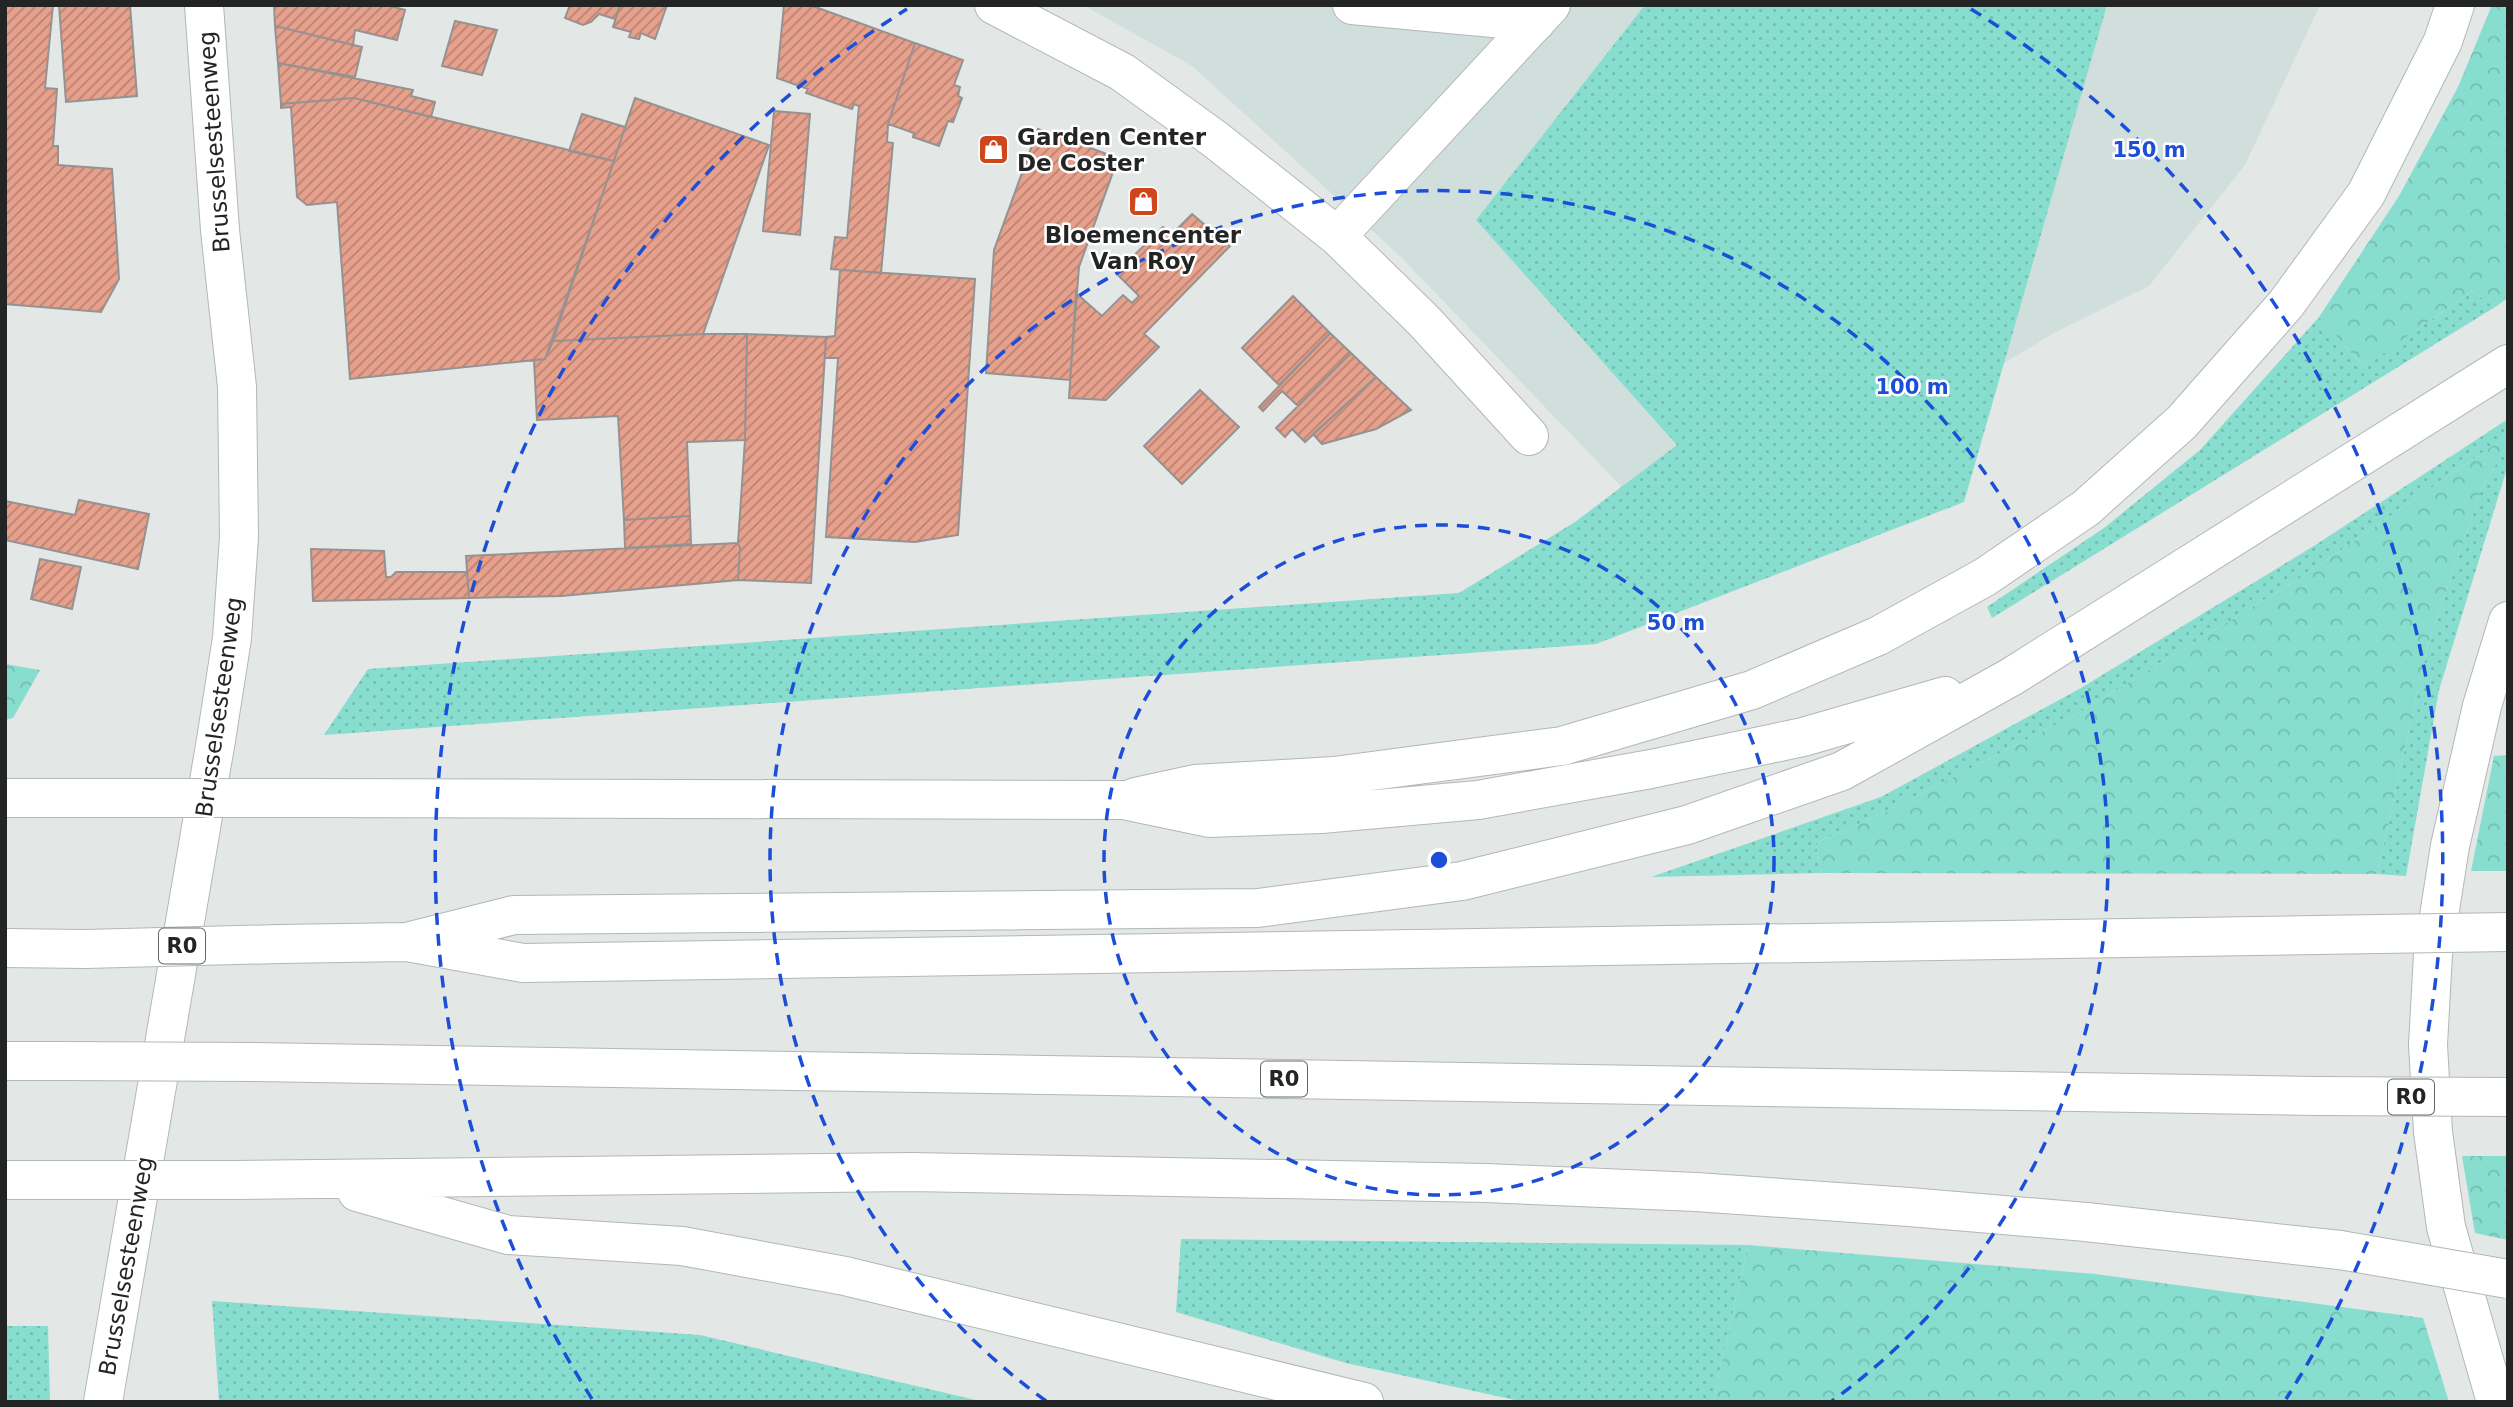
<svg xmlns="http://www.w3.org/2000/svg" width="2513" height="1407" font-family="'DejaVu Sans',sans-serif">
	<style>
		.built { fill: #d1dfdc }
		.grass { fill: url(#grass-dots) }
		.forest { fill: url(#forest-crowns) }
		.building { fill: url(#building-hatch); stroke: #969291; stroke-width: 2 }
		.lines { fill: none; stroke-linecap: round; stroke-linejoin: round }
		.minor-casing { stroke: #b3b7b7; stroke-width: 40 }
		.highway-casing { stroke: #b3b7b7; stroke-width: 40 }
		.minor { stroke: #fff; stroke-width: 38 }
		.highway { stroke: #fff; stroke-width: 38 }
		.highway-bridge-casing { stroke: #b3b7b7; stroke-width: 40; stroke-linecap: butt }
		.highway-bridge { stroke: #fff; stroke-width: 38 }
		.ring { fill: none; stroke: #1d4ed8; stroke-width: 3.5; stroke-dasharray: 12 9 }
		.labels { text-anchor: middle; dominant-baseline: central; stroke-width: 5; stroke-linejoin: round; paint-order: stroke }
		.shield { fill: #fff; stroke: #656666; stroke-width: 2 }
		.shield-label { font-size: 21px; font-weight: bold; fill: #232424 }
		.poi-label { font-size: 23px; font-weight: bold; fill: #232424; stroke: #fff; text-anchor: start }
		.street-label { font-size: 23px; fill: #232424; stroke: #fff }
		.centre { fill: #1d4ed8; stroke: #fff; stroke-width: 3.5 }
		.ring-label { font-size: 21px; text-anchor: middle; font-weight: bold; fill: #1d4ed8; stroke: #fff; stroke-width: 5; stroke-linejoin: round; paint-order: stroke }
	</style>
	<defs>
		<pattern id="grass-dots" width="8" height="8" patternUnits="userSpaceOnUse" patternTransform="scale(1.75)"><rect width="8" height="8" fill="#87ddce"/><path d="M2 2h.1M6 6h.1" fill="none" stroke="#74beb1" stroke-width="1.8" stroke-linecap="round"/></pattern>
		<pattern id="forest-crowns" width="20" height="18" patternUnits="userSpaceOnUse" patternTransform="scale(1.75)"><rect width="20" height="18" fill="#87ddce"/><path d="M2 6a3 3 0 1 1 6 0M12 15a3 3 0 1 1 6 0" fill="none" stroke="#74beb1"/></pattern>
		<pattern id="building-hatch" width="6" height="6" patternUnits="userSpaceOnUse" patternTransform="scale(1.75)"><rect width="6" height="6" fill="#e6a08c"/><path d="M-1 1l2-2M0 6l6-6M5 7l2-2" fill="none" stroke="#ba8272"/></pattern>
	</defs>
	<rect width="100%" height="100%" fill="#e3e7e6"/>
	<!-- built -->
	<path class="built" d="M1083,5H2320L2245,165L2149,286L2052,334L1875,442L1665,532L1401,257L1192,66Z"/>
	<!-- grass -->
	<path class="grass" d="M1645,5H2107L1964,502L1596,644L324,735L368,669L1459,593L1575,522L1677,445L1476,220Z
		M2472,291L2495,307L1992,618L1987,607L2104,528L2200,450L2319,317L2364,367Z
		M2508,419V435L2305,575L2075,715L1885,812L1816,843L1821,873L1651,877L1881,797L2081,688L2317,544Z
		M2508,445V465L2439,690L2406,876L2377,874L2429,640L2483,485Z
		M1181,1239L1748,1245L1713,1402H1524L1346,1363L1176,1312Z
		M212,1301L700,1335L984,1402H219Z
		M5,1326H48L50,1402H5Z"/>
	<!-- forest -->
	<path class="forest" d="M2492,5H2508V298L2495,307L2472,291L2364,367L2319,317L2399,196L2458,87Z
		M2508,435V445L2483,485L2429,640L2377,874L1821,873L1816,843L1885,812L2075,715L2305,575Z
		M5,664L40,670L13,718L5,720Z
		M2508,755V871H2471L2494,756Z
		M2462,1156H2508V1240L2475,1233Z
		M1748,1245L2095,1274L2423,1318L2449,1402H1713Z"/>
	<!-- building -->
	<path class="building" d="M5,5H53L45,88L57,89L53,146H58V165L112,169L119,279L101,312L5,304Z
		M59,5H130L137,96L66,102Z
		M274,5H387L405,10L397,40L355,30L353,45L275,26Z
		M570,5H620L615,19L599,14L591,22L583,25L565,18Z
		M620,5H667L655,39L641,33L639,39L629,37L631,32L613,27Z
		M784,5H810L915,43L888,124L887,142L893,143L881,273L831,269L835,237L847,238L859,106L854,104L852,109L806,93L808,89L777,78Z
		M455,21L497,30L482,75L442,66Z
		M275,26L362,47L355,77L278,63Z
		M915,43L963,60L954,85L960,87L958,96L962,98L953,122L948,121L939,146L913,137L914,133L888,124Z
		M278,63L413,90L411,96L435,102L431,117L354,98L281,104Z
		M354,98L614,161L545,359L350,379L337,202L307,205L297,197L291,107L281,108V104Z
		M635,98L769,145L703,334L553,341Z
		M774,111L810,114L800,235L763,231Z
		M582,114L625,127L614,161L569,151Z
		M1038,129L1118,158L1079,267L1070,380L986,373L994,250Z
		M1192,214L1230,246L1144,334L1159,347L1106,400L1069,398L1076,293L1102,316L1123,295L1132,303L1139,296L1116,273L1163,227L1172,234Z
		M840,270L975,279L958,535L915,542L826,537L838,358H825L826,337L835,336Z
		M1293,296L1330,333L1279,385L1242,348Z
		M1330,333L1351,353L1298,406L1282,391L1263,411L1259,407Z
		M703,334H747L745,440L687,442L690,516L624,520L618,416L537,420L534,360L545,359L553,341Z
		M747,334L826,337L811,583L738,580L740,548L738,543L745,440Z
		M1351,353L1376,377L1305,442L1292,429L1285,437L1276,428Z
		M1376,377L1411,410L1376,429L1322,444L1313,434Z
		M1200,390L1239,427L1182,484L1144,446Z
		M79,500L149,514L138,569L5,540V501L75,515Z
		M690,516L691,544L625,548L624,520Z
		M738,543L740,548L738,580L561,596L469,598L466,556Z
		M311,549L384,551L386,577H391L396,572H467L469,598L313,601Z
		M40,559L81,567L72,609L31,599Z"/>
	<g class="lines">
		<defs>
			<path id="minor" d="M994,5L1122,72L1216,140L1337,236L1424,321L1529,436
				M1352,5L1536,22
				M1337,236L1551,5
				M103,1402L216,740L232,638L239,537L237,387L220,230L204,5"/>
			<path id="highway" d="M1135,797L1195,784L1334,776L1562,746L1752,690L1878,636L1985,577L2086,508L2182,422L2286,304L2366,194L2443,41L2455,5
				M5,798H111
				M302,798L1123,800L1209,818L1321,814L1478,800L1651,769L1803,737L1945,696
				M407,942L514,915L1258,908L1462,881L1687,825L1842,771L2011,677L2508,364
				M279,944L407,942L523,963L2315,935
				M5,948L85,949
				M5,1061H63
				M254,1062L2315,1096
				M5,1180H43
				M236,1180L911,1172L1486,1183L1696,1192L1909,1207L2086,1222L2340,1250
				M357,1192L508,1235L682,1246L845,1276L1364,1402
				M2496,1402L2446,1227L2433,1132L2428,1045L2433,954L2450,846L2482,706L2508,621"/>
		</defs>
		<!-- minor casing -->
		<use href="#minor" class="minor-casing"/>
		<!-- highway casing -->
		<use href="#highway" class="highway-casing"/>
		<!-- minor -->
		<use href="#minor" class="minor"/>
		<!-- highway -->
		<use href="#highway" class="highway"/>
		<defs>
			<path id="highway-bridge" d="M111,798H302
				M2315,935L2508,932
				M85,949L279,944
				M63,1061L254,1062
				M2315,1096L2508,1097
				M43,1180H236
				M2340,1250L2508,1279"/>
		</defs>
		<!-- highway-bridge casing -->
		<use href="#highway-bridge" class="highway-bridge-casing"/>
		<!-- highway-bridge -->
		<use href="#highway-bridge" class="highway-bridge"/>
	</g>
	<!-- distance rings -->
	<g class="ring">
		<circle cx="1439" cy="860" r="335"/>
		<path d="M1046 1401A669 669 0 1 1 1832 1401"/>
		<path d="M592 1399A1004 1004 0 0 1 907 9M1971 9A1004 1004 0 0 1 2286 1399"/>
	</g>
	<!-- icons -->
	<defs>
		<symbol id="shop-square" viewBox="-11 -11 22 22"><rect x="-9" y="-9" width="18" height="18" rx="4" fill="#cf461d" stroke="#fff"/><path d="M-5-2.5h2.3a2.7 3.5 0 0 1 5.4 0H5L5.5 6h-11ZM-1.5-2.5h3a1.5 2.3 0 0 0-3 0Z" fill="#fff"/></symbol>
	</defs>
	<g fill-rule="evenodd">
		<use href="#shop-square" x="976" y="132" width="35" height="35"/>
		<use href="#shop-square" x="1126" y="184" width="35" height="35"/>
	</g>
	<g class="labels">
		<!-- shield labels -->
		<g class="shield">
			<rect x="159" y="928.5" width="46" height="35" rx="5"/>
			<rect x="1261" y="1061.5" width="46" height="35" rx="5"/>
			<rect x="2388" y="1079.5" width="46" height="35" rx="5"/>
		</g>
		<g class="shield-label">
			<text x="182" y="946">R0</text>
			<text x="1284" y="1079">R0</text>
			<text x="2411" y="1097">R0</text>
		</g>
		<!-- poi labels -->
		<g class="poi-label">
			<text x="1017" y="137">Garden Center<tspan x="1017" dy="26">De Coster</tspan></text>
			<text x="1143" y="235" text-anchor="middle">Bloemencenter<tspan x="1143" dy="26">Van Roy</tspan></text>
		</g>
		<!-- street labels -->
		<g class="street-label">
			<text transform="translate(214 142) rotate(-94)">Brusselsesteenweg</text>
			<text transform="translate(219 707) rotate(-82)">Brusselsesteenweg</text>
			<text transform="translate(126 1266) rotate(-80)">Brusselsesteenweg</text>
		</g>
	</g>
	<circle cx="1439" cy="860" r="10" class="centre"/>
	<g class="ring-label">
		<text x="2149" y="157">150 m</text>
		<text x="1912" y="394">100 m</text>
		<text x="1676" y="630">50 m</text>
	</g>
	<!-- border -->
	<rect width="2513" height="1407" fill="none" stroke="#232424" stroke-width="14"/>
</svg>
